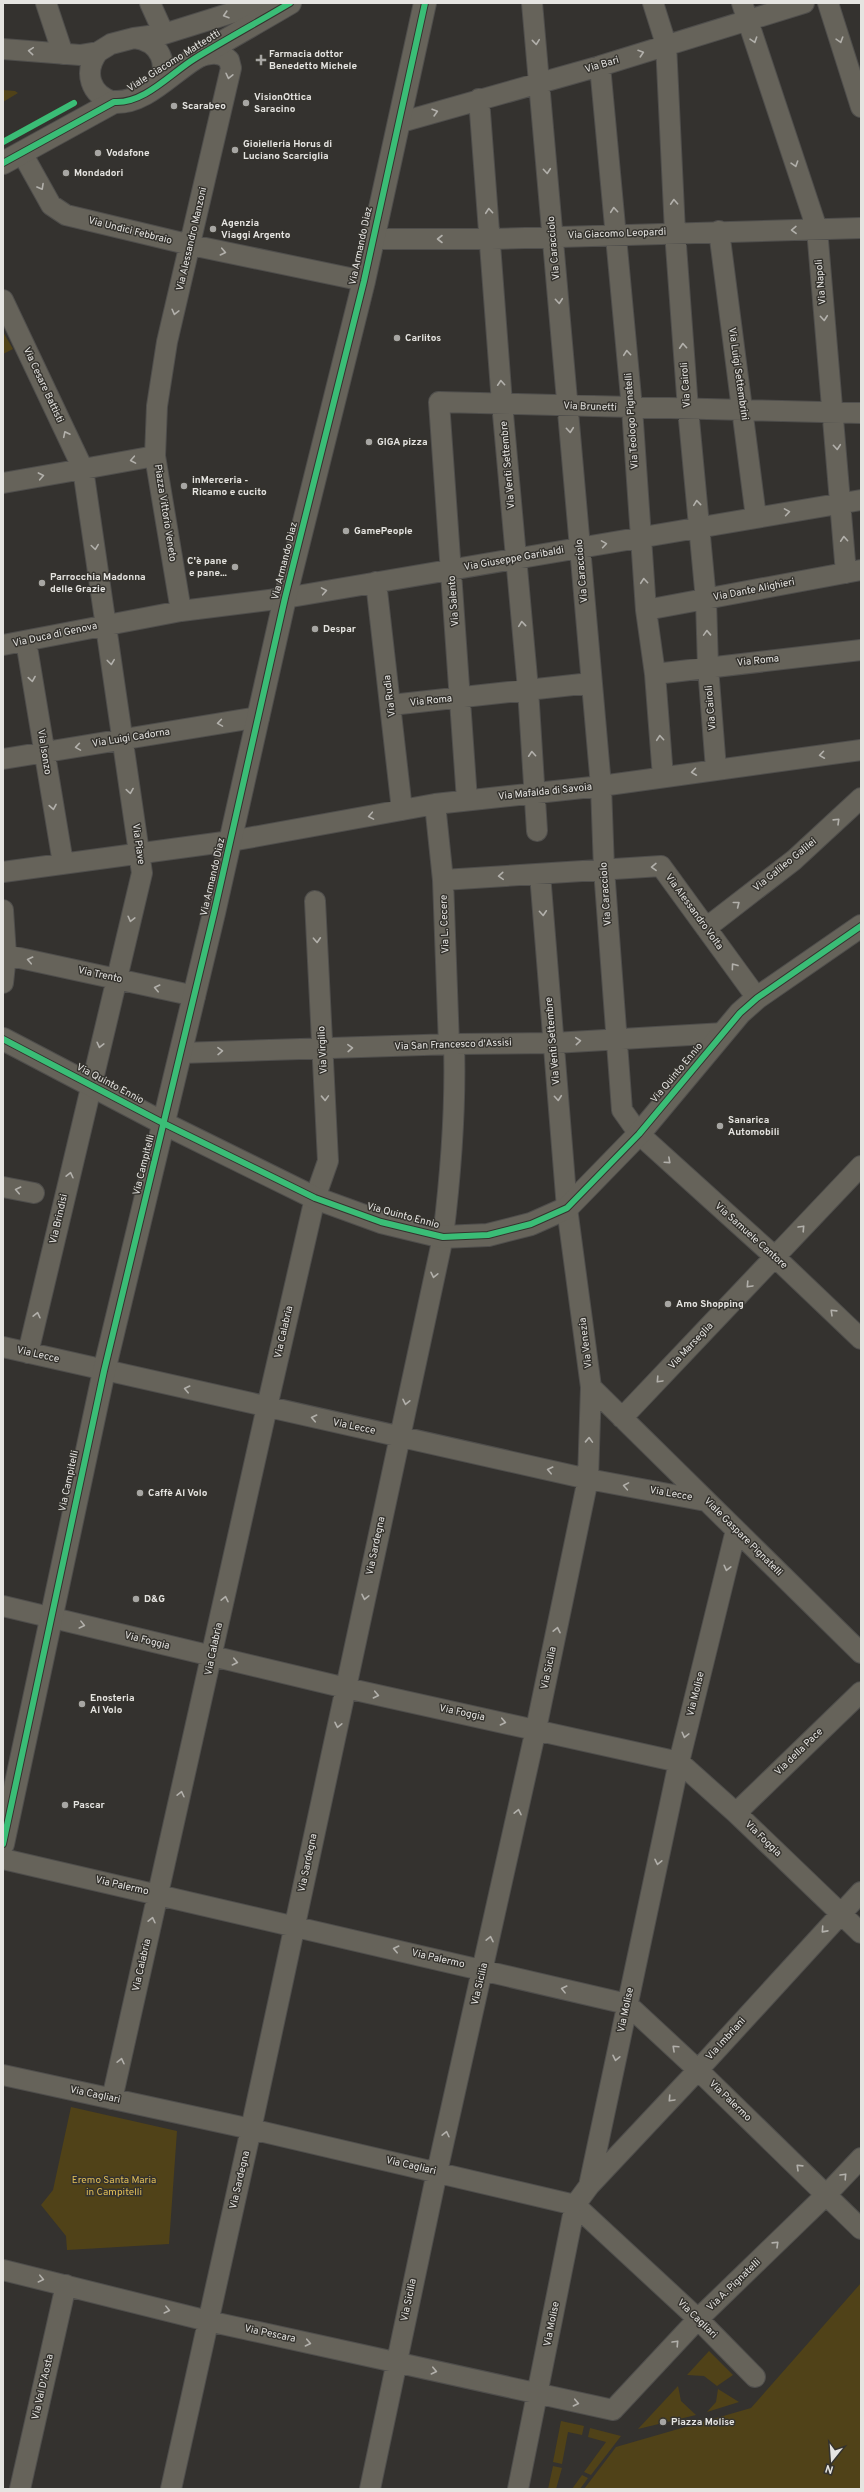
<svg xmlns="http://www.w3.org/2000/svg" width="864" height="2492" font-family="Overpass,sans-serif">
	<style>
		.green { fill: #504218 }
		.lines { fill: none; stroke-linecap: round; stroke-linejoin: round }
		.minor-casing { stroke: #4f4e4c; stroke-width: 22 }
		.tertiary-casing { stroke: #4f4e4c; stroke-width: 24 }
		.minor { stroke: #66635a; stroke-width: 20 }
		.tertiary { stroke: #66635a; stroke-width: 22 }
		.cycleway-casing { stroke: #35332e; stroke-width: 8 }
		.cycleway { stroke: #3abd76; stroke-width: 6 }
		.oneway { stroke: #b2b0ab }
		.poi-dot { fill: #a7a6a3; stroke: #35332e; stroke-width: 1.5 }
		.labels { text-anchor: middle; dominant-baseline: central; stroke-width: 3; stroke-linejoin: round; paint-order: stroke }
		.poi-label { font-size: 10px; font-weight: bold; fill: #e5e4e1; stroke: #35332e; text-anchor: start }
		.street-label { font-size: 10px; fill: #e5e4e1; stroke: #35332e }
		.park-label { font-size: 10px; fill: #e2be57; stroke: #35332e }
	</style>
	<rect width="100%" height="100%" fill="#34322f"/>
	<!-- green -->
	<path class="green" d="M3,90L15,91L18,93L3,102Z
		M3,332L13,349L3,354Z
		M71,2107L177,2131L169,2244L67,2250L66,2236L41,2205L53,2190Z
		M861,2283V2489H584L616,2447L751,2408Z
		M709,2351L733,2375L717,2386L704,2376L687,2375Z
		M678,2386L681,2401L696,2415L638,2429Z
		M718,2389L739,2402L707,2412L716,2402Z
		M561,2421L584,2426L582,2435L568,2432L562,2464L553,2462Z
		M590,2428L621,2436L591,2475L584,2472L606,2442L588,2437Z
		M553,2466L562,2468L556,2489H548Z
		M582,2475L588,2478L580,2489H572Z"/>
	<g class="lines">
		<defs>
			<path id="minor" d="M46,3L63,54
				M150,3L164,34
				M532,3L601,786L604,869L622,1110L639,1134L775,1257L861,1339
				M653,3L666,44L675,232L688,409L706,600L708,667L716,769
				M742,3L817,229L846,573
				M828,3L861,107
				M134,38C160,41 171,65 156,87
				M3,49L80,55L98,52L111,44L134,38L164,34L263,3
				M98,52C83,72 90,95 114,102
				M600,66L632,408L646,610L655,674L663,777
				M479,99L502,403L528,689L537,831
				M398,123L600,66L804,3
				M22,153L51,205L66,215L191,245L364,281
				M719,231L756,517
				M372,239H491L861,228
				M3,300L83,469L3,483
				M155,456L157,406L167,342L231,68L229,60C219,50 208,54 195,58
				M376,582L402,810
				M646,610L861,570
				M26,641L63,863
				M3,645L181,611L285,598L861,500
				M655,674L861,650
				M391,705L591,683
				M3,759L259,717
				M467,800L439,402L861,413
				M435,804L443,880L449,1045
				M3,872L231,841L435,804L601,786L861,750
				M443,880L661,866L757,998
				M3,910L6,955L3,983
				M706,928L794,860L861,798
				M6,955L195,996
				M181,1053L454,1044L554,1043L724,1033
				M3,1187L34,1193
				M3,1347L588,1479L706,1501
				M28,1353L142,873L83,469L155,456L181,611
				M591,1387L861,1653
				M622,1418L861,1166
				M3,1606L346,1688L679,1762L736,1813L861,1933
				M736,1813L861,1692
				M3,1859L627,2004L698,2070L861,2229
				M3,2075L251,2129L575,2205L698,2319L755,2377
				M112,2099L267,1407L315,1198L328,1161L315,901
				M589,2186L698,2070L861,1892
				M3,2270L208,2321L613,2410L698,2319L827,2194L861,2158
				M20,2489L66,2285
				M171,2489L251,2129L443,1237C451,1172 456,1109 454,1044
				M370,2489L437,2172L536,1729L588,1479L591,1387L567,1208L540,874
				M518,2489L575,2205L589,2186L679,1762L736,1530"/>
			<path id="tertiary" d="M3,163L114,102C144,104 170,74 194,59C225,40 258,22 290,3
				M3,1039L165,1124L315,1198L381,1222L443,1237L488,1235L531,1224L567,1208L639,1134L740,1013L757,998L861,926
				M3,1844L104,1371L214,913L285,598L364,281L425,3"/>
		</defs>
		<!-- minor casing -->
		<use href="#minor" class="minor-casing"/>
		<!-- tertiary casing -->
		<use href="#tertiary" class="tertiary-casing"/>
		<!-- minor -->
		<use href="#minor" class="minor"/>
		<!-- tertiary -->
		<use href="#tertiary" class="tertiary"/>
		<defs>
			<path id="cycleway" d="M3,142L74,103
				M3,163L114,102C144,104 170,74 194,59C225,40 258,22 290,3
				M3,1039L165,1124L315,1198L381,1222L443,1237L488,1235L531,1224L567,1208L639,1134L740,1013L757,998L861,926
				M3,1844L104,1371L214,913L285,598L364,281L425,3"/>
		</defs>
		<!-- cycleway casing -->
		<use href="#cycleway" class="cycleway-casing"/>
		<!-- cycleway -->
		<use href="#cycleway" class="cycleway"/>
	</g>
	<!-- one-way arrows -->
	<defs><path id="oneway-chevron" d="M-2-3.5L2.5 0L-2 3.5" fill="none" stroke-width="1.6" stroke-linecap="round" stroke-linejoin="round"/></defs>
	<g class="oneway">
		<use href="#oneway-chevron" transform="translate(226 15) rotate(163)"/>
		<use href="#oneway-chevron" transform="translate(754 40) rotate(72)"/>
		<use href="#oneway-chevron" transform="translate(840 40) rotate(73)"/>
		<use href="#oneway-chevron" transform="translate(536 42) rotate(84)"/>
		<use href="#oneway-chevron" transform="translate(31 51) rotate(-175)"/>
		<use href="#oneway-chevron" transform="translate(641 53) rotate(-18)"/>
		<use href="#oneway-chevron" transform="translate(229 76) rotate(103)"/>
		<use href="#oneway-chevron" transform="translate(435 112) rotate(-16)"/>
		<use href="#oneway-chevron" transform="translate(795 164) rotate(72)"/>
		<use href="#oneway-chevron" transform="translate(547 171) rotate(85)"/>
		<use href="#oneway-chevron" transform="translate(41 187) rotate(61)"/>
		<use href="#oneway-chevron" transform="translate(674 202) rotate(-93)"/>
		<use href="#oneway-chevron" transform="translate(614 210) rotate(-95)"/>
		<use href="#oneway-chevron" transform="translate(489 211) rotate(-95)"/>
		<use href="#oneway-chevron" transform="translate(794 230) rotate(179)"/>
		<use href="#oneway-chevron" transform="translate(440 239) rotate(-180)"/>
		<use href="#oneway-chevron" transform="translate(223 252) rotate(12)"/>
		<use href="#oneway-chevron" transform="translate(559 301) rotate(85)"/>
		<use href="#oneway-chevron" transform="translate(175 312) rotate(104)"/>
		<use href="#oneway-chevron" transform="translate(824 318) rotate(85)"/>
		<use href="#oneway-chevron" transform="translate(683 346) rotate(-94)"/>
		<use href="#oneway-chevron" transform="translate(627 353) rotate(-95)"/>
		<use href="#oneway-chevron" transform="translate(501 383) rotate(-94)"/>
		<use href="#oneway-chevron" transform="translate(570 430) rotate(85)"/>
		<use href="#oneway-chevron" transform="translate(66 434) rotate(-116)"/>
		<use href="#oneway-chevron" transform="translate(837 447) rotate(85)"/>
		<use href="#oneway-chevron" transform="translate(133 460) rotate(170)"/>
		<use href="#oneway-chevron" transform="translate(41 476) rotate(-11)"/>
		<use href="#oneway-chevron" transform="translate(697 503) rotate(-96)"/>
		<use href="#oneway-chevron" transform="translate(787 512) rotate(-9)"/>
		<use href="#oneway-chevron" transform="translate(844 539) rotate(-94)"/>
		<use href="#oneway-chevron" transform="translate(604 544) rotate(-9)"/>
		<use href="#oneway-chevron" transform="translate(95 547) rotate(82)"/>
		<use href="#oneway-chevron" transform="translate(644 581) rotate(-95)"/>
		<use href="#oneway-chevron" transform="translate(324 591) rotate(-10)"/>
		<use href="#oneway-chevron" transform="translate(522 624) rotate(-96)"/>
		<use href="#oneway-chevron" transform="translate(707 633) rotate(-92)"/>
		<use href="#oneway-chevron" transform="translate(111 662) rotate(83)"/>
		<use href="#oneway-chevron" transform="translate(32 679) rotate(81)"/>
		<use href="#oneway-chevron" transform="translate(220 723) rotate(171)"/>
		<use href="#oneway-chevron" transform="translate(660 738) rotate(-95)"/>
		<use href="#oneway-chevron" transform="translate(78 747) rotate(171)"/>
		<use href="#oneway-chevron" transform="translate(532 754) rotate(-94)"/>
		<use href="#oneway-chevron" transform="translate(822 755) rotate(172)"/>
		<use href="#oneway-chevron" transform="translate(694 772) rotate(172)"/>
		<use href="#oneway-chevron" transform="translate(130 791) rotate(81)"/>
		<use href="#oneway-chevron" transform="translate(53 807) rotate(80)"/>
		<use href="#oneway-chevron" transform="translate(371 816) rotate(170)"/>
		<use href="#oneway-chevron" transform="translate(837 821) rotate(-44)"/>
		<use href="#oneway-chevron" transform="translate(654 867) rotate(179)"/>
		<use href="#oneway-chevron" transform="translate(501 876) rotate(176)"/>
		<use href="#oneway-chevron" transform="translate(737 904) rotate(-38)"/>
		<use href="#oneway-chevron" transform="translate(543 913) rotate(86)"/>
		<use href="#oneway-chevron" transform="translate(131 919) rotate(104)"/>
		<use href="#oneway-chevron" transform="translate(317 940) rotate(87)"/>
		<use href="#oneway-chevron" transform="translate(30 960) rotate(-168)"/>
		<use href="#oneway-chevron" transform="translate(734 966) rotate(-126)"/>
		<use href="#oneway-chevron" transform="translate(157 988) rotate(-167)"/>
		<use href="#oneway-chevron" transform="translate(578 1041) rotate(-5)"/>
		<use href="#oneway-chevron" transform="translate(100 1045) rotate(104)"/>
		<use href="#oneway-chevron" transform="translate(350 1048) rotate(-2)"/>
		<use href="#oneway-chevron" transform="translate(220 1051) rotate(-1)"/>
		<use href="#oneway-chevron" transform="translate(325 1098) rotate(88)"/>
		<use href="#oneway-chevron" transform="translate(558 1098) rotate(85)"/>
		<use href="#oneway-chevron" transform="translate(668 1161) rotate(42)"/>
		<use href="#oneway-chevron" transform="translate(70 1175) rotate(-77)"/>
		<use href="#oneway-chevron" transform="translate(18 1190) rotate(-168)"/>
		<use href="#oneway-chevron" transform="translate(802 1228) rotate(-47)"/>
		<use href="#oneway-chevron" transform="translate(434 1275) rotate(102)"/>
		<use href="#oneway-chevron" transform="translate(749 1285) rotate(133)"/>
		<use href="#oneway-chevron" transform="translate(833 1312) rotate(-136)"/>
		<use href="#oneway-chevron" transform="translate(37 1315) rotate(-77)"/>
		<use href="#oneway-chevron" transform="translate(659 1380) rotate(133)"/>
		<use href="#oneway-chevron" transform="translate(187 1389) rotate(-167)"/>
		<use href="#oneway-chevron" transform="translate(406 1402) rotate(102)"/>
		<use href="#oneway-chevron" transform="translate(314 1418) rotate(-168)"/>
		<use href="#oneway-chevron" transform="translate(589 1440) rotate(-88)"/>
		<use href="#oneway-chevron" transform="translate(550 1470) rotate(-167)"/>
		<use href="#oneway-chevron" transform="translate(626 1486) rotate(-170)"/>
		<use href="#oneway-chevron" transform="translate(727 1568) rotate(104)"/>
		<use href="#oneway-chevron" transform="translate(365 1597) rotate(102)"/>
		<use href="#oneway-chevron" transform="translate(225 1599) rotate(-78)"/>
		<use href="#oneway-chevron" transform="translate(82 1625) rotate(14)"/>
		<use href="#oneway-chevron" transform="translate(557 1630) rotate(-78)"/>
		<use href="#oneway-chevron" transform="translate(235 1662) rotate(13)"/>
		<use href="#oneway-chevron" transform="translate(376 1695) rotate(12)"/>
		<use href="#oneway-chevron" transform="translate(503 1722) rotate(12)"/>
		<use href="#oneway-chevron" transform="translate(338 1725) rotate(102)"/>
		<use href="#oneway-chevron" transform="translate(685 1735) rotate(104)"/>
		<use href="#oneway-chevron" transform="translate(181 1794) rotate(-77)"/>
		<use href="#oneway-chevron" transform="translate(518 1812) rotate(-78)"/>
		<use href="#oneway-chevron" transform="translate(658 1862) rotate(102)"/>
		<use href="#oneway-chevron" transform="translate(152 1920) rotate(-77)"/>
		<use href="#oneway-chevron" transform="translate(824 1930) rotate(132)"/>
		<use href="#oneway-chevron" transform="translate(490 1939) rotate(-78)"/>
		<use href="#oneway-chevron" transform="translate(396 1949) rotate(-167)"/>
		<use href="#oneway-chevron" transform="translate(564 1989) rotate(-166)"/>
		<use href="#oneway-chevron" transform="translate(675 2048) rotate(-137)"/>
		<use href="#oneway-chevron" transform="translate(616 2058) rotate(102)"/>
		<use href="#oneway-chevron" transform="translate(121 2061) rotate(-77)"/>
		<use href="#oneway-chevron" transform="translate(671 2099) rotate(133)"/>
		<use href="#oneway-chevron" transform="translate(446 2134) rotate(-77)"/>
		<use href="#oneway-chevron" transform="translate(799 2167) rotate(-136)"/>
		<use href="#oneway-chevron" transform="translate(844 2176) rotate(-47)"/>
		<use href="#oneway-chevron" transform="translate(776 2244) rotate(-44)"/>
		<use href="#oneway-chevron" transform="translate(41 2279) rotate(13)"/>
		<use href="#oneway-chevron" transform="translate(167 2310) rotate(14)"/>
		<use href="#oneway-chevron" transform="translate(308 2343) rotate(12)"/>
		<use href="#oneway-chevron" transform="translate(676 2343) rotate(-47)"/>
		<use href="#oneway-chevron" transform="translate(434 2371) rotate(13)"/>
		<use href="#oneway-chevron" transform="translate(576 2403) rotate(12)"/>
	</g>
	<!-- markers -->
	<g class="poi-dot">
		<path d="M259 54h4v4h4v4h-4v4h-4v-4h-4v-4h4z"/>
		<circle cx="246" cy="103" r="4"/>
		<circle cx="174" cy="106" r="4"/>
		<circle cx="235" cy="150" r="4"/>
		<circle cx="98" cy="153" r="4"/>
		<circle cx="66" cy="173" r="4"/>
		<circle cx="213" cy="229" r="4"/>
		<circle cx="397" cy="338" r="4"/>
		<circle cx="369" cy="442" r="4"/>
		<circle cx="184" cy="486" r="4"/>
		<circle cx="346" cy="531" r="4"/>
		<circle cx="235" cy="567" r="4"/>
		<circle cx="42" cy="583" r="4"/>
		<circle cx="315" cy="629" r="4"/>
		<circle cx="720" cy="1126" r="4"/>
		<circle cx="668" cy="1304" r="4"/>
		<circle cx="140" cy="1493" r="4"/>
		<circle cx="136" cy="1599" r="4"/>
		<circle cx="82" cy="1704" r="4"/>
		<circle cx="65" cy="1805" r="4"/>
		<circle cx="663" cy="2422" r="4"/>
	</g>
	<g class="labels">
		<!-- poi labels -->
		<g class="poi-label">
			<text x="269" y="54">Farmacia dottor<tspan x="269" dy="12">Benedetto Michele</tspan></text>
			<text x="254" y="97">VisionOttica<tspan x="254" dy="12">Saracino</tspan></text>
			<text x="182" y="106">Scarabeo</text>
			<text x="243" y="144">Gioielleria Horus di<tspan x="243" dy="12">Luciano Scarciglia</tspan></text>
			<text x="106" y="153">Vodafone</text>
			<text x="74" y="173">Mondadori</text>
			<text x="221" y="223">Agenzia<tspan x="221" dy="12">Viaggi Argento</tspan></text>
			<text x="405" y="338">Carlitos</text>
			<text x="377" y="442">GIGA pizza</text>
			<text x="192" y="480">inMerceria -<tspan x="192" dy="12">Ricamo e cucito</tspan></text>
			<text x="354" y="531">GamePeople</text>
			<text x="227" y="561" text-anchor="end">C'è pane<tspan x="227" dy="12">e pane...</tspan></text>
			<text x="50" y="577">Parrocchia Madonna<tspan x="50" dy="12">delle Grazie</tspan></text>
			<text x="323" y="629">Despar</text>
			<text x="728" y="1120">Sanarica<tspan x="728" dy="12">Automobili</tspan></text>
			<text x="676" y="1304">Amo Shopping</text>
			<text x="148" y="1493">Caffè Al Volo</text>
			<text x="144" y="1599">D&amp;G</text>
			<text x="90" y="1698">Enosteria<tspan x="90" dy="12">Al Volo</tspan></text>
			<text x="73" y="1805">Pascar</text>
			<text x="671" y="2422">Piazza Molise</text>
		</g>
		<!-- street labels -->
		<g class="street-label">
			<text transform="translate(174 61) rotate(-32)">Viale Giacomo Matteotti</text>
			<text transform="translate(602 65) rotate(-17)">Via Bari</text>
			<text transform="translate(130 231) rotate(14)">Via Undici Febbraio</text>
			<text transform="translate(617 234) rotate(-2)">Via Giacomo Leopardi</text>
			<text transform="translate(192 239) rotate(-77)">Via Alessandro Manzoni</text>
			<text transform="translate(361 246) rotate(-78)">Via Armando Diaz</text>
			<text transform="translate(554 248) rotate(-95)">Via Caracciolo</text>
			<text transform="translate(821 282) rotate(-95)">Via Napoli</text>
			<text transform="translate(738 374) rotate(82)">Via Luigi Settembrini</text>
			<text transform="translate(43 385) rotate(65)">Via Cesare Battisti</text>
			<text transform="translate(686 385) rotate(-94)">Via Cairoli</text>
			<text transform="translate(590 407) rotate(2)">Via Brunetti</text>
			<text transform="translate(632 421) rotate(-94)">Via Teologo Pignatelli</text>
			<text transform="translate(508 465) rotate(-95)">Via Venti Settembre</text>
			<text transform="translate(165 513) rotate(81)">Piazza Vittorio Veneto</text>
			<text transform="translate(514 559) rotate(-10)">Via Giuseppe Garibaldi</text>
			<text transform="translate(285 561) rotate(-76)">Via Armando Diaz</text>
			<text transform="translate(582 571) rotate(-95)">Via Caracciolo</text>
			<text transform="translate(754 590) rotate(-11)">Via Dante Alighieri</text>
			<text transform="translate(454 601) rotate(-94)">Via Salento</text>
			<text transform="translate(55 635) rotate(-12)">Via Duca di Genova</text>
			<text transform="translate(758 661) rotate(-6)">Via Roma</text>
			<text transform="translate(390 696) rotate(-97)">Via Rudia</text>
			<text transform="translate(431 701) rotate(-6)">Via Roma</text>
			<text transform="translate(711 708) rotate(-95)">Via Cairoli</text>
			<text transform="translate(131 738) rotate(-9)">Via Luigi Cadorna</text>
			<text transform="translate(44 752) rotate(81)">Via Isonzo</text>
			<text transform="translate(545 792) rotate(-6)">Via Mafalda di Savoia</text>
			<text transform="translate(138 844) rotate(82)">Via Piave</text>
			<text transform="translate(785 865) rotate(-39)">Via Galileo Galilei</text>
			<text transform="translate(213 877) rotate(-77)">Via Armando Diaz</text>
			<text transform="translate(606 894) rotate(-94)">Via Caracciolo</text>
			<text transform="translate(694 912) rotate(54)">Via Alessandro Volta</text>
			<text transform="translate(445 924) rotate(-92)">Via L. Cecere</text>
			<text transform="translate(100 975) rotate(12)">Via Trento</text>
			<text transform="translate(553 1041) rotate(-95)">Via Venti Settembre</text>
			<text transform="translate(453 1045) rotate(-2)">Via San Francesco d'Assisi</text>
			<text transform="translate(323 1050) rotate(-93)">Via Virgilio</text>
			<text transform="translate(677 1073) rotate(-50)">Via Quinto Ennio</text>
			<text transform="translate(110 1084) rotate(28)">Via Quinto Ennio</text>
			<text transform="translate(144 1165) rotate(-76)">Via Campitelli</text>
			<text transform="translate(403 1216) rotate(15)">Via Quinto Ennio</text>
			<text transform="translate(59 1219) rotate(-77)">Via Brindisi</text>
			<text transform="translate(751 1236) rotate(42)">Via Samuele Cantore</text>
			<text transform="translate(284 1332) rotate(-77)">Via Calabria</text>
			<text transform="translate(586 1343) rotate(-97)">Via Venezia</text>
			<text transform="translate(691 1346) rotate(-47)">Via Marseglia</text>
			<text transform="translate(38 1355) rotate(13)">Via Lecce</text>
			<text transform="translate(354 1427) rotate(12)">Via Lecce</text>
			<text transform="translate(69 1481) rotate(-78)">Via Campitelli</text>
			<text transform="translate(671 1494) rotate(10)">Via Lecce</text>
			<text transform="translate(743 1537) rotate(45)">Viale Gaspare Pignatelli</text>
			<text transform="translate(376 1546) rotate(-78)">Via Sardegna</text>
			<text transform="translate(147 1641) rotate(14)">Via Foggia</text>
			<text transform="translate(214 1649) rotate(-78)">Via Calabria</text>
			<text transform="translate(549 1668) rotate(-78)">Via Sicilia</text>
			<text transform="translate(696 1694) rotate(-76)">Via Molise</text>
			<text transform="translate(462 1713) rotate(12)">Via Foggia</text>
			<text transform="translate(799 1752) rotate(-44)">Via della Pace</text>
			<text transform="translate(763 1839) rotate(44)">Via Foggia</text>
			<text transform="translate(308 1863) rotate(-78)">Via Sardegna</text>
			<text transform="translate(122 1886) rotate(13)">Via Palermo</text>
			<text transform="translate(438 1959) rotate(13)">Via Palermo</text>
			<text transform="translate(142 1965) rotate(-77)">Via Calabria</text>
			<text transform="translate(480 1984) rotate(-77)">Via Sicilia</text>
			<text transform="translate(626 2010) rotate(-78)">Via Molise</text>
			<text transform="translate(726 2039) rotate(-48)">Via Imbriani</text>
			<text transform="translate(95 2095) rotate(12)">Via Cagliari</text>
			<text transform="translate(730 2101) rotate(44)">Via Palermo</text>
			<text transform="translate(411 2166) rotate(13)">Via Cagliari</text>
			<text transform="translate(240 2180) rotate(-77)">Via Sardegna</text>
			<text transform="translate(734 2285) rotate(-44)">Via A. Pignatelli</text>
			<text transform="translate(409 2300) rotate(-78)">Via Sicilia</text>
			<text transform="translate(697 2319) rotate(44)">Via Cagliari</text>
			<text transform="translate(552 2324) rotate(-79)">Via Molise</text>
			<text transform="translate(270 2334) rotate(12)">Via Pescara</text>
			<text transform="translate(43 2387) rotate(-77)">Via Val D'Aosta</text>
		</g>
		<!-- park labels -->
		<g class="park-label">
			<text x="114" y="2180">Eremo Santa Maria<tspan x="114" dy="12">in Campitelli</tspan></text>
		</g>
	</g>
	<!-- border -->
	<rect width="864" height="2492" fill="none" stroke="#e5e4e1" stroke-width="8"/>
	<!-- north arrow -->
	<g transform="translate(832 2460) rotate(197)" stroke="#35332e" stroke-width="3" paint-order="stroke">
	<path d="M0-3L7 15L0 10L-7 15Z" fill="#e5e4e1"/>
	<text y="-6" font-size="11" font-weight="bold" text-anchor="middle" fill="#e5e4e1">N</text>
	</g>
</svg>
